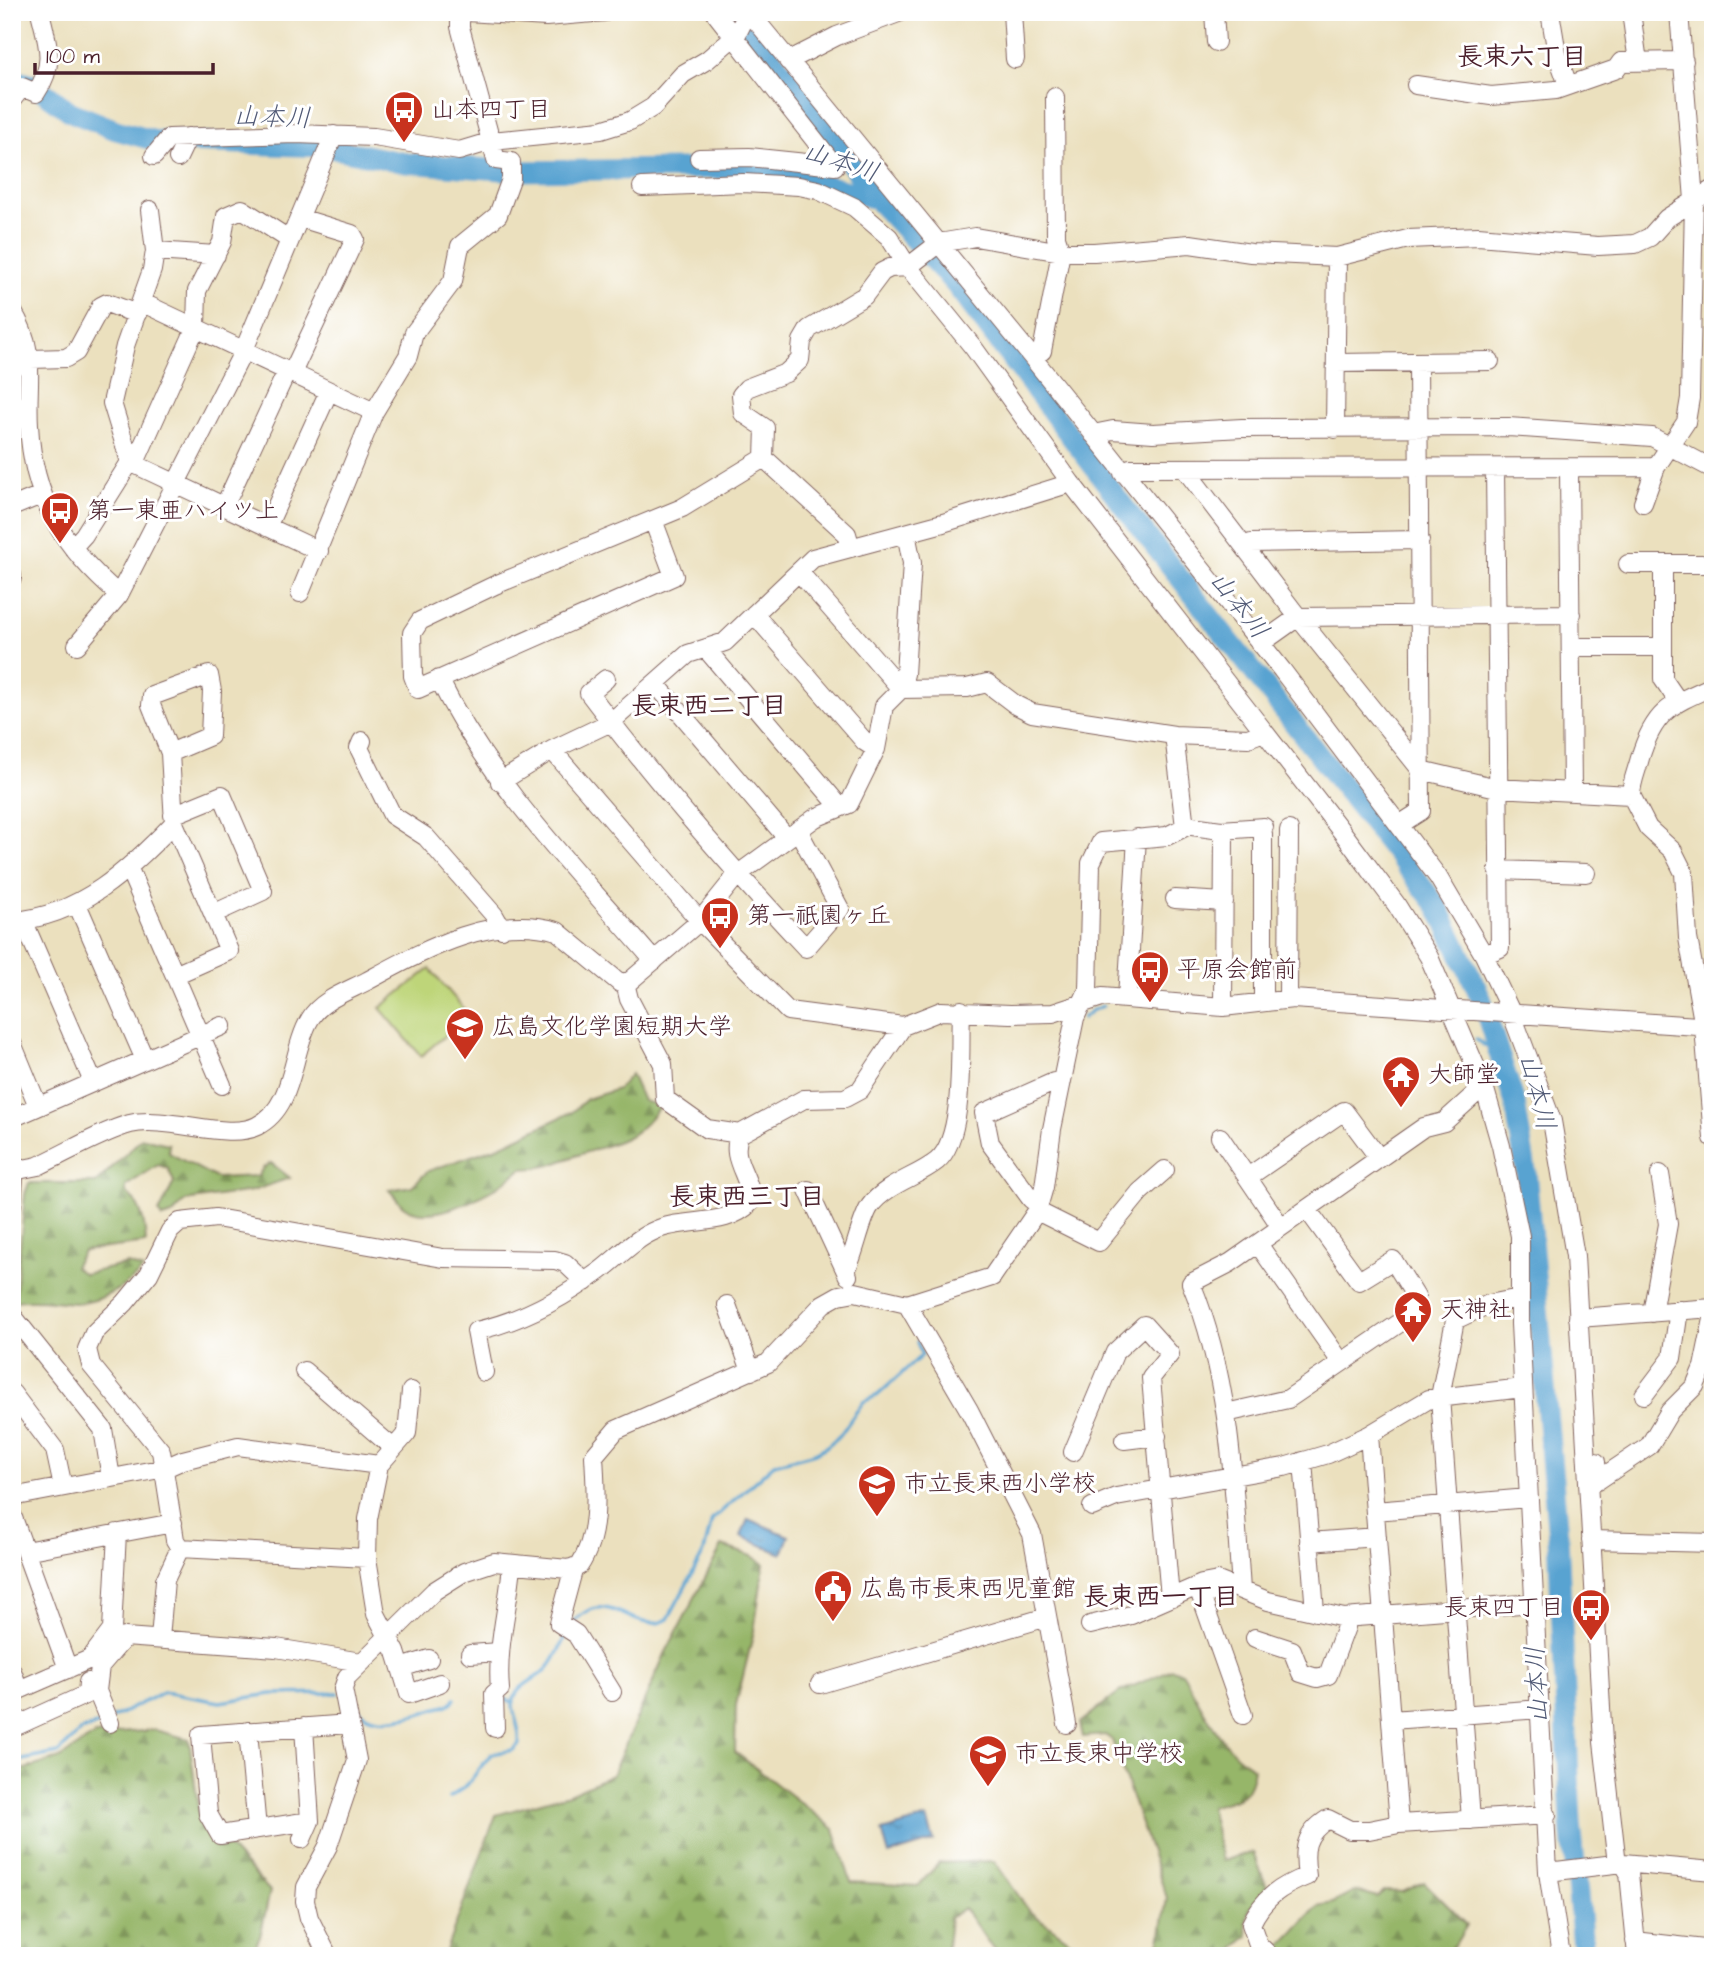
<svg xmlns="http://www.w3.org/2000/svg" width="1725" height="1968" font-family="'Architects Daughter','Klee One',sans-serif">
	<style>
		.forest { fill: url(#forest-firs); stroke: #706a4a; stroke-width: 2 }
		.pitch { fill: #bed579; stroke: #847a52; stroke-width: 2 }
		.water { fill: url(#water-ripples); stroke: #52617e; stroke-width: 2 }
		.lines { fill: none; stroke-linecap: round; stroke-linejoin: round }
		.stream { stroke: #59a3d1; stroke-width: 3.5 }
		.river { stroke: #59a3d1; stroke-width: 21 }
		.minor-casing { stroke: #82635e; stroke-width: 20 }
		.minor { stroke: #fff; stroke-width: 18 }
		.labels { text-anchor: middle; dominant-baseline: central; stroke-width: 6; stroke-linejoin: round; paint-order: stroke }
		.poi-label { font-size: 24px; fill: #4a1f2b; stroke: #fff; text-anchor: start }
		.neighbourhood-label { font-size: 26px; font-weight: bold; fill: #4a1f2b; stroke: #fff }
		.water-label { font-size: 26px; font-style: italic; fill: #515a76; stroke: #fff }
	</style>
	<defs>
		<pattern id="forest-firs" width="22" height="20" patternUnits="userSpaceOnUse" patternTransform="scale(1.75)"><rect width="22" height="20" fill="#96b669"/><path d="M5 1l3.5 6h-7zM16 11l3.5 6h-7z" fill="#7c9357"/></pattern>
		<pattern id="water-ripples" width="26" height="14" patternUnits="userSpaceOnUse" patternTransform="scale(1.75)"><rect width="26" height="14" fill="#59a3d1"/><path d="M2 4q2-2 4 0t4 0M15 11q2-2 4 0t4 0" fill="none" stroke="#4c84aa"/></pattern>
	</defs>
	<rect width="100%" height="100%" fill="#fff"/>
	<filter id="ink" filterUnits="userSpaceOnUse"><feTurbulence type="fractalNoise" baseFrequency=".0143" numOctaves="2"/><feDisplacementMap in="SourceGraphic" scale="14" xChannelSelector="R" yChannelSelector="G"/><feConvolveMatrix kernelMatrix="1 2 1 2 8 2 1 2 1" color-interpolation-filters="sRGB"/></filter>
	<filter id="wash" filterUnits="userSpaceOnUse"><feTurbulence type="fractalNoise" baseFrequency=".00686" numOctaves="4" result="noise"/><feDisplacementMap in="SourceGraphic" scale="28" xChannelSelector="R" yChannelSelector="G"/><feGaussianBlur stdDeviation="1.57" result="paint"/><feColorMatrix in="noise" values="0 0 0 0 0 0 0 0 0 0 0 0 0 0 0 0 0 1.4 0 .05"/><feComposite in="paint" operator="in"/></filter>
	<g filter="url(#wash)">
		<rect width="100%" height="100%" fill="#ebe0be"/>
		<!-- forest -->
		<path class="forest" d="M631,1074L643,1101L660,1106C634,1141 622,1140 584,1153C556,1162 552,1168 521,1169C499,1189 433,1229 403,1206C398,1202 394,1195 389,1190L412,1186L428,1171L500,1146L572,1112L587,1099L618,1089Z
			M142,1138L169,1144V1153L216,1178L258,1176L263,1168L271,1163L290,1178L252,1191L185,1201L172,1215L162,1218L159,1213L174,1182L168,1168L158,1165L126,1186V1192C142,1205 145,1224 146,1243L83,1251L74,1267L84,1274L128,1264L143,1269C131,1284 97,1304 76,1303C55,1302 37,1298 15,1301L25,1194L29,1183H96Z
			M722,1546L752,1556L764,1564L754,1631L736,1705L735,1752L834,1829L851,1882L918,1886L939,1863L994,1861L1030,1912L1092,1956H1002L988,1942L964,1908L950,1918L946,1956H444L496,1815L569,1794L612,1775L665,1654Z
			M1172,1669L1182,1672C1202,1706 1219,1748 1254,1768C1250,1800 1237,1798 1210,1807L1222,1861L1253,1852L1268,1890C1250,1905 1243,1912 1248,1936L1225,1956H1151L1160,1941L1167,1898L1112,1740L1105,1735L1083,1737L1080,1723L1119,1692Z
			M155,1730L189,1739L199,1815L270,1891L260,1937L251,1956H63L44,1951L42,1956H12V1773L60,1758L95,1735Z
			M1424,1882L1467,1925L1453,1948L1454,1956H1276L1274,1953L1318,1906L1333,1903L1356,1891L1378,1897L1384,1891L1403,1892Z"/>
		<!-- pitch -->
		<path class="pitch" d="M430,969L469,1015L421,1056L380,1008Z"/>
		<!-- water -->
		<path class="water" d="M748,1519L789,1536L782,1554L741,1536Z
			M927,1818L934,1841L889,1855L882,1831Z"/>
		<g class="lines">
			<!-- stream -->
			<path class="stream" d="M1083,1018L1091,1011L1103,1006
				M1476,1039L1484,1045L1497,1046
				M572,1624C609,1581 634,1639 668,1619L704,1552L712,1520L774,1464L815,1453L826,1447L840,1435L863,1402L878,1395L922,1355L917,1342
				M500,1698L514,1702
				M354,1702C366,1730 408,1718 431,1710C441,1706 448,1708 455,1699
				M113,1718L163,1692L220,1702L271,1694L338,1693
				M12,1762L58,1753L82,1730L103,1723
				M450,1797L467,1785L491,1754L513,1750L519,1744C521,1729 514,1719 513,1705C513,1686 536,1680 547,1669C556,1660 561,1645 566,1634"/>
			<!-- river -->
			<path class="river" d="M736,12L805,100L876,199L954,283L1128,512L1438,907L1481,998L1515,1103L1526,1171L1558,1537L1571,1823L1584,1956
				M12,80L34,85L71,112L116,130L156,141L325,147L406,163L516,171L766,168L876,199"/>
		</g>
	</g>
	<g filter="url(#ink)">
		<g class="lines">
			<defs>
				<path id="minor" d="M467,12L546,17L605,12
					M749,12L1032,357L1282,670L1438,877L1484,955L1511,1012L1552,1121L1575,1256L1603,1742L1617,1864
					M1012,12L1015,59
					M1214,12L1216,42
					M1550,12L1557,54L1568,85
					M1631,12L1638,62
					M788,61L837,36L901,12
					M1416,85L1491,96L1556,90L1616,69L1621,62L1684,61
					M12,100L22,87L36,93C56,63 48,45 40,12
					M154,156L169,138L296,134L374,137L459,151L492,141L601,130L630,121L653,107L683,74L707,60L737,34L748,12
					M178,158L188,137
					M699,158L749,157L835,166L716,14
					M642,187L743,183L799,186L818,190L854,207L889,237L908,267L973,347L1071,483L1346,837L1396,904L1429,957L1484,1086L1501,1146L1520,1236V1324L1548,1872L1561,1956
					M155,251L216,255
					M141,302L374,412
					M12,310C38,353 26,380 29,425C33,500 63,547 119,595
					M1032,357L1042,351L1061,252L1056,237L1055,97
					M1336,363L1490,361
					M12,366L31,359L66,358L76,352L101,306L107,303L137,314
					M292,373L355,239L352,234L300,218
					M1335,429L1337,257
					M1093,434L1113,430L1153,433L1242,428L1508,427L1652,437L1713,469
					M130,462L319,551
					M134,465L196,327L197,291L222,242L226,216L242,209L290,240
					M1184,468L1298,617L1421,770L1497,788L1631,795
					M1569,468L1572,792
					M1123,473L1130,468L1656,467
					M1643,503L1656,467L1686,422L1690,398L1694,200L1679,12
					M12,507L41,495
					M224,507L287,371
					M653,520L674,576L418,689L413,676L412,633L420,621L495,585L682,508L764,458
					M267,527L329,391
					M1244,546L1251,543L1420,540
					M73,547L84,535L130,462L112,403L125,346L152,270L155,251L150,210
					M851,548L847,534L764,458L765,428L743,413L741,395L747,388L786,373L800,360L802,341L809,329L864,296L882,272L890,268L908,267L939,243L975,237L1061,252H1094L1190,244L1251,253L1337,257L1408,239L1478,236L1598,246L1635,244L1650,237L1667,218L1713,189
					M1628,564H1713
					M1663,564V679L1678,701
					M799,572L901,689L967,688L987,683L1016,705L1032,713L1174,735L1248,738L1256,735
					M12,575V578
					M300,593L374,412L408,356L414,333L453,281L460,246L498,215L511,179V162L496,160L460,27V12
					M754,614L865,742L876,749
					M1260,644L1298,617L1571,614
					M77,645L119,595L244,350L334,135
					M1571,647H1663
					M707,650L835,801L837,808
					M439,679C492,787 577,871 654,961
					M606,679L589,693C656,782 730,867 806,948L840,909L798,830
					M655,683L787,838
					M1713,686C1670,705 1654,711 1640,758C1637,770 1631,783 1631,795L1648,828L1673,851L1684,873L1688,938L1704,1027L1713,1138
					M362,741L359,748L392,815L426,837L494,915L502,929
					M552,750L700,921L788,1011L903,1026L941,1011L1010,1014L1053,1013L1102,997L1223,1007L1293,999L1713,1027
					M500,782L552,750L611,722L688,654L725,642L813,558L943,523L1071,483
					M173,815L222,795L263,891L213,914
					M174,823L229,951L175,975
					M1185,825L1221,830L1264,827
					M1399,825L1421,811L1418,362
					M129,869L222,1085
					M1498,870L1586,873
					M1175,899L1224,902
					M77,904L145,1060
					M23,920L93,1082
					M12,921C80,917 130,869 174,823L170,753L151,705L152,696L209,675L212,691L210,736L170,753
					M1484,955L1500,948L1495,468
					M625,983L629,999L663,1064L665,1099L707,1129L740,1134
					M1127,998L1137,838
					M1288,999L1289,830
					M1263,1002V834
					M1223,1007L1224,830
					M12,1043L38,1106
					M12,1118L222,1026
					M1220,1137L1281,1227
					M12,1163L23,1169L38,1166C66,1153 101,1132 130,1124C167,1115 228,1141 257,1126C296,1106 290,1053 310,1019C321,1000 348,991 367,981C423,951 491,912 557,931L620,983L630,981L700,921L737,875L815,818L849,804L876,749L884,706L901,689L905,674L912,563L906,533
					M1248,1177L1344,1111L1379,1158
					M808,1190L848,1276
					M12,1205L15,1165
					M1039,1205L1031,1199L990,1143L984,1113L1054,1082H1061
					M1037,1211L1099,1242L1140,1192L1165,1170
					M1258,1244L1341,1362
					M846,1271C855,1253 861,1219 870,1206C886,1184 917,1177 937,1161C966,1137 959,1047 961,1010
					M907,1304L969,1410L1032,1534L1067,1724
					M727,1305L751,1371
					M1652,1313L1668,1224L1660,1174
					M12,1315L103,1429L111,1478
					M1578,1318L1713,1308
					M304,1371L392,1447
					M484,1372L476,1331C521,1321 562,1299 600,1271C617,1258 636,1238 656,1230C686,1217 727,1228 751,1202C752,1177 728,1159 740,1134L804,1099L845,1098L860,1090L903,1026
					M411,1391L407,1433L379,1465L368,1519L367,1558L376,1614L396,1652L409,1694L440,1683
					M12,1393L55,1450L63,1487
					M1644,1395L1672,1358L1679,1310
					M1226,1413L1288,1399L1404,1320L1416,1297L1393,1260L1359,1281L1307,1209
					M1369,1435L1399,1824
					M1124,1440L1157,1436
					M1073,1452L1115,1352L1144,1325L1170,1354L1151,1378L1170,1598
					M1303,1461L1315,1612
					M1596,1462L1597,1481L1649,1446L1670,1411L1695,1386L1703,1367L1713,1319
					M12,1497L165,1468L183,1460L238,1446L379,1465
					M1092,1507L1116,1497L1284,1467L1328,1454L1369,1435L1429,1399L1523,1388
					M1375,1511L1528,1498
					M12,1515L68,1669
					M1591,1540L1713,1543
					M1309,1542L1377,1537
					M25,1551L173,1523
					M367,1558L180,1548L175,1540L161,1451L91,1365L87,1349L94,1333L125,1303L149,1274L170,1231L180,1222L216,1218L443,1258L555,1260L565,1263L585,1282
					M574,1567L559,1623L576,1634L612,1692
					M1220,1590L1201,1596L1243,1715
					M1241,1590C1234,1487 1231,1380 1191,1283L1230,1263L1424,1127L1444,1122L1484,1086
					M1090,1625L1131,1615L1202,1584L1218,1581L1268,1601L1344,1618L1534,1603
					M1255,1638L1292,1650L1301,1673L1317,1678L1328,1675L1346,1627V1618
					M160,1639L165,1580L180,1548
					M470,1654L499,1652
					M401,1668L429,1659
					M12,1671L19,1690
					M820,1684L1047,1617
					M97,1691L110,1723
					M12,1693L90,1659L112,1630L117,1533
					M87,1694L97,1691L100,1666L125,1637L276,1648L361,1662
					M1391,1720L1541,1709
					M12,1728L87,1694L88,1682
					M495,1728L494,1694L500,1689C496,1646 509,1606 512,1564
					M248,1731L257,1829
					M1471,1820L1440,1397L1455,1320L1489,1304L1520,1298
					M310,1821L220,1835L208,1814L201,1735L349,1724
					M302,1839L310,1821L304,1727
					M1623,1863L1629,1873L1637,1956
					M1548,1872L1623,1863L1713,1871
					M1635,1941L1713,1950
					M328,1956L309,1918L305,1901L306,1887L328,1846L357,1760L343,1689L347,1677L434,1591L464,1572L494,1562L568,1569L579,1566C600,1535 596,1492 594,1456L616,1430L768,1363L823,1304L839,1295L855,1292L907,1304L992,1277L1037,1211L1044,1187L1052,1129L1075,1018L1088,990L1091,863L1101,842L1167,836L1185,827L1174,735
					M1270,1956L1258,1944L1251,1924C1263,1898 1281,1886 1307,1876C1303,1850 1304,1834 1328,1819L1350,1830H1369L1399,1824L1547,1815"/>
			</defs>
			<!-- minor casing -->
			<use href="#minor" class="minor-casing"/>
			<!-- minor -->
			<use href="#minor" class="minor"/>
		</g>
	</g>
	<!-- icons -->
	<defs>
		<symbol id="bus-pin" viewBox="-11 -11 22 30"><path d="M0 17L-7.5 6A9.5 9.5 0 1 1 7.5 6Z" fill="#c8321e" stroke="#fff"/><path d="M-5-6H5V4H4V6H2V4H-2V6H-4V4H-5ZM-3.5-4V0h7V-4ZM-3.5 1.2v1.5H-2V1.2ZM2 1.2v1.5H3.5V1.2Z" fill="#fff"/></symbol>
		<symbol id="university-pin" viewBox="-11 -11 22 30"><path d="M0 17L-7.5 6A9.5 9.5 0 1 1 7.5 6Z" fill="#c8321e" stroke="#fff"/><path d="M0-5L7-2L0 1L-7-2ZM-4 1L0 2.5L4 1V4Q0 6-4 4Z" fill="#fff"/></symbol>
		<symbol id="temple-pin" viewBox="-11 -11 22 30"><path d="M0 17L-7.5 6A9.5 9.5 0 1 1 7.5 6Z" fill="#c8321e" stroke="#fff"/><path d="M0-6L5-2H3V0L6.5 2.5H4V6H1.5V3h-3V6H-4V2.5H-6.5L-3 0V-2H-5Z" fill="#fff"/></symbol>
		<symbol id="school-pin" viewBox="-11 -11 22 30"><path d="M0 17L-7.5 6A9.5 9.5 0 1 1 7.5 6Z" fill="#c8321e" stroke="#fff"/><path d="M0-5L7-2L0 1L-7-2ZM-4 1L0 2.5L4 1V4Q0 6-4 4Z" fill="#fff"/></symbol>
		<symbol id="civic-pin" viewBox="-11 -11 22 30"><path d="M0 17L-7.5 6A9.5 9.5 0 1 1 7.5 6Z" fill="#c8321e" stroke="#fff"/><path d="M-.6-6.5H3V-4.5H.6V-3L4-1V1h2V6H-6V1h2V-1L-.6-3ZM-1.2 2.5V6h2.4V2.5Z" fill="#fff"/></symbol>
	</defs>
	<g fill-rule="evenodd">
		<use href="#bus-pin" x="382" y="88" width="44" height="60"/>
		<use href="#bus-pin" x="38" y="489" width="44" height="60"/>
		<use href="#bus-pin" x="698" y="894" width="44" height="60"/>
		<use href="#bus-pin" x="1128" y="948" width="44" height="60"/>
		<use href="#university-pin" x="443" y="1005" width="44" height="60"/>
		<use href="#temple-pin" x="1379" y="1053" width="44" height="60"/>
		<use href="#temple-pin" x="1391" y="1288" width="44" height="60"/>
		<use href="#school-pin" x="855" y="1462" width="44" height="60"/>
		<use href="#civic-pin" x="811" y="1567" width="44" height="60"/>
		<use href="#bus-pin" x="1569" y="1586" width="44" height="60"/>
		<use href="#school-pin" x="966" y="1732" width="44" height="60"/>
	</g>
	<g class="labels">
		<!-- poi labels -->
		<g class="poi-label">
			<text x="431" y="110">山本四丁目</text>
			<text x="87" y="511">第一東亜ハイツ上</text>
			<text x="747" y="916">第一祇園ヶ丘</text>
			<text x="1177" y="970">平原会館前</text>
			<text x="492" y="1027">広島文化学園短期大学</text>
			<text x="1428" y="1075">大師堂</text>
			<text x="1440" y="1310">天神社</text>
			<text x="904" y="1484">市立長束西小学校</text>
			<text x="860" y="1589">広島市長束西児童館</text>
			<text x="1564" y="1608" text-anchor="end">長束四丁目</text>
			<text x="1015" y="1754">市立長束中学校</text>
		</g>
		<!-- neighbourhood labels -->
		<g class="neighbourhood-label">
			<text x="1522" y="57">長束六丁目</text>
			<text x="709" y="706">長束西二丁目</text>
			<text x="747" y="1197">長束西三丁目</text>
			<text x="1161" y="1597">長束西一丁目</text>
		</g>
		<!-- water labels -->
		<g class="water-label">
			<text transform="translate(272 117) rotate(2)">山本川</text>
			<text transform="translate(841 162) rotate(18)">山本川</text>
			<text transform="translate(1239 605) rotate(52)">山本川</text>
			<text transform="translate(1537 1092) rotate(76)">山本川</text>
			<text transform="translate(1537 1685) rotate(-93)">山本川</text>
		</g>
	</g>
	<!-- margin -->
	<rect width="1725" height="1968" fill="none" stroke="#fff" stroke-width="42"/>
	<!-- scale -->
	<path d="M35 63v10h178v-10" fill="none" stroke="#4a1f2b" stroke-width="3.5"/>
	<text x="46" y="63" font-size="21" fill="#4a1f2b" stroke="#ffffff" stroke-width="5" paint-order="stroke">100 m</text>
</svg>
